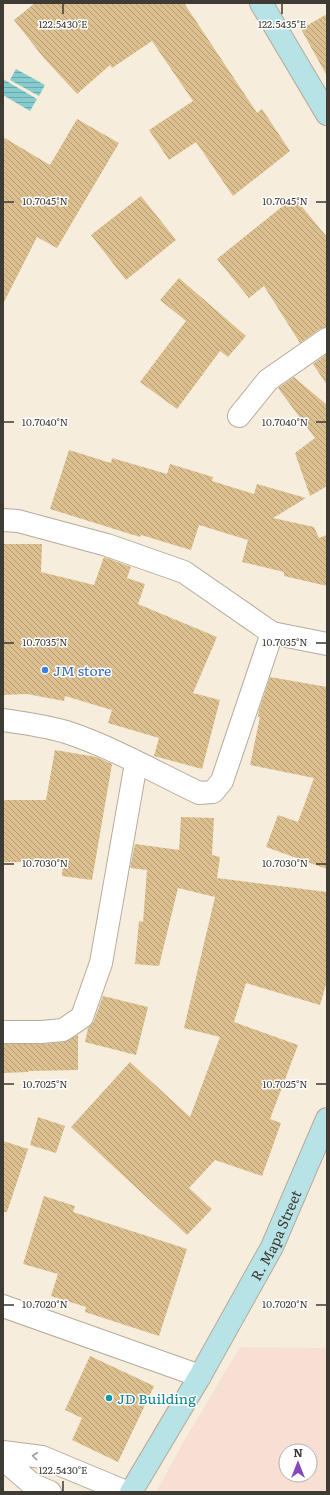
<svg xmlns="http://www.w3.org/2000/svg" width="330" height="1495" font-family="Literata,serif">
	<style>
		.commercial { fill: #f7dfd4; fill-rule: evenodd }
		.water { fill: url(#water-rules) }
		.building { fill: url(#building-back-hatch) }
		.lines { fill: none; stroke-linecap: round; stroke-linejoin: round }
		.minor-casing { stroke: #b5ab9b; stroke-width: 24 }
		.secondary-casing { stroke: #b5ab9b; stroke-width: 24 }
		.minor { stroke: #fff; stroke-width: 22 }
		.secondary { stroke: #b7e3e6; stroke-width: 22 }
		.oneway { stroke: #9e9c9a }
		.ticks { fill: none; stroke: #3e3a34; stroke-width: 1.5 }
		.shop-dot { fill: #3f7fe0; stroke: #fff; stroke-width: 1.5 }
		.culture-dot { fill: #0f9aa8; stroke: #fff; stroke-width: 1.5 }
		.labels { text-anchor: middle; dominant-baseline: central; stroke-width: 3; stroke-linejoin: round; paint-order: stroke }
		.shop-label { font-size: 14px; fill: #366cbe; stroke: #fff; text-anchor: start }
		.street-label { font-size: 14px; fill: #3e3a34; stroke: #fff }
		.culture-label { font-size: 14px; fill: #0d838f; stroke: #fff; text-anchor: start }
		.ticks-label { font-size: 10px; text-anchor: middle; fill: #3e3a34; stroke: #fff; stroke-width: 3; stroke-linejoin: round; paint-order: stroke }
	</style>
	<defs>
		<pattern id="water-rules" width="6" height="5" patternUnits="userSpaceOnUse"><rect width="6" height="5" fill="#85cccf"/><path d="M0 2.5h6" fill="none" stroke="#6ea7a9"/></pattern>
		<pattern id="building-back-hatch" width="6" height="6" patternUnits="userSpaceOnUse"><rect width="6" height="6" fill="#dcbf8e"/><path d="M-1 5l2 2M0 0l6 6M5-1l2 2" fill="none" stroke="#b49c75"/></pattern>
	</defs>
	<rect width="100%" height="100%" fill="#f7eddc"/>
	<!-- commercial -->
	<path class="commercial" d="M240,1347L327,1348V1492H156L183,1443ZM286,1451H310V1475H286Z"/>
	<!-- water -->
	<path class="water" d="M16,69L45,85L39,96L10,80Z
		M3,79L37,99L30,111L3,95Z"/>
	<!-- building -->
	<path class="building" d="M35,3H184L257,113L262,109L290,151L233,196L196,142L169,160L149,130L193,101L152,41L112,68L110,65L77,94L43,57L14,20Z
		M327,14V76L301,29Z
		M77,119L119,143L57,248L37,237L3,304V137L50,165Z
		M141,196L176,240L126,280L91,235Z
		M294,197L327,237V327L320,329L300,343L264,286L249,298L217,259Z
		M179,278L246,336L228,357L220,351L177,409L140,382L186,321L160,300Z
		M327,354V385L313,364Z
		M294,377L327,405V486L310,496L295,453L315,438L278,388Z
		M69,450L111,463L112,458L167,474L170,464L213,477L212,481L254,494L257,484L306,498L273,518L314,527L319,538L327,535V586L284,576V572L242,562L248,540L199,525L191,550L141,535L140,537L50,509Z
		M3,544H42L41,572L94,585L104,557L131,567L127,578L145,584L138,604L217,637L193,693L220,700L202,769L154,756L159,738L108,723L112,710L65,696L64,701L27,694L3,695Z
		M270,677L327,687V869L266,847L278,815L298,822L314,778L250,765L260,717H258L259,710Z
		M55,750L96,757L112,764L92,880L62,876L63,862H3V800H46Z
		M181,817L214,818L212,855L220,857L217,878L327,892V981L320,1005L246,983L234,1022L298,1045L270,1119L281,1123L262,1176L215,1160L189,1188L212,1209L187,1235L71,1127L130,1062L190,1117L220,1037L184,1028L215,897L178,888L159,966L135,964L139,921L143,922L147,870L130,868L135,844L179,850Z
		M103,996L148,1007L136,1055L85,1042L88,1028L94,1021Z
		M78,1035V1070L28,1071V1072L3,1073V1044H41L64,1042Z
		M38,1117L65,1126L56,1153L30,1145Z
		M3,1141L28,1149L7,1212H3Z
		M44,1196L75,1206L73,1212L187,1249L159,1336L85,1312L86,1307L51,1296L58,1274L23,1264Z
		M90,1356L154,1386L118,1462L72,1440L82,1418L65,1410Z"/>
	<g class="lines">
		<defs>
			<path id="minor" d="M239,416L268,380L327,339
				M3,520L18,521L107,545L184,572L272,633L327,644
				M3,720C24,723 46,726 66,732C112,747 155,772 199,793L213,792L222,781L272,633
				M3,1032H41L63,1030L82,1017L101,963L136,763
				M3,1306L200,1376
				M3,1452L42,1457L126,1492
				M3,1459L33,1485L50,1492"/>
			<g id="secondary">
				<path d="M261,3L327,114"/>
				<path id="s1" d="M131,1492L200,1376L272,1247L327,1119"/>
			</g>
		</defs>
		<!-- minor casing -->
		<use href="#minor" class="minor-casing"/>
		<!-- secondary casing -->
		<use href="#secondary" class="secondary-casing"/>
		<!-- minor -->
		<use href="#minor" class="minor"/>
		<!-- secondary -->
		<use href="#secondary" class="secondary"/>
	</g>
	<!-- one-way arrows -->
	<defs><path id="oneway-chevron" d="M-2-3.5L2.5 0L-2 3.5" fill="none" stroke-width="1.6" stroke-linecap="round" stroke-linejoin="round"/></defs>
	<use class="oneway" href="#oneway-chevron" transform="translate(35 1456) rotate(-174)"/>
	<!-- ticks -->
	<path class="ticks" d="M63,4V14M282,4V14M4,202H14M316,202H326M4,422H14M316,422H326M4,643H14M316,643H326M4,864H14M316,864H326M4,1084H14M316,1084H326M4,1305H14M316,1305H326M63,1481V1491"/>
	<!-- markers -->
	<circle class="shop-dot" cx="45" cy="670" r="4"/>
	<circle class="culture-dot" cx="109" cy="1398" r="4"/>
	<g class="labels">
		<!-- shop labels -->
		<g class="shop-label">
			<text x="53" y="670">JM store</text>
		</g>
		<!-- street labels -->
		<g class="street-label">
			<text stroke="none"><textPath href="#s1" startOffset="295">R. Mapa Street</textPath></text>
		</g>
		<!-- culture labels -->
		<g class="culture-label">
			<text x="117" y="1398">JD Building</text>
		</g>
	</g>
	<g class="ticks-label">
		<text x="63" y="28">122.5430°E</text>
		<text x="282" y="28">122.5435°E</text>
		<text x="45" y="205">10.7045°N</text>
		<text x="285" y="205">10.7045°N</text>
		<text x="45" y="426">10.7040°N</text>
		<text x="285" y="426">10.7040°N</text>
		<text x="45" y="646">10.7035°N</text>
		<text x="285" y="646">10.7035°N</text>
		<text x="45" y="867">10.7030°N</text>
		<text x="285" y="867">10.7030°N</text>
		<text x="45" y="1088">10.7025°N</text>
		<text x="285" y="1088">10.7025°N</text>
		<text x="45" y="1308">10.7020°N</text>
		<text x="285" y="1308">10.7020°N</text>
		<text x="63" y="1474">122.5430°E</text>
	</g>
	<!-- border -->
	<rect width="330" height="1495" fill="none" stroke="#3e3a34" stroke-width="8"/>
	<!-- north arrow -->
	<g transform="translate(298 1463)"><circle r="19" fill="#ffffff" stroke="#b2b0ae"/>
	<path d="M0-3L7 15L0 10L-7 15Z" fill="#8647bd"/>
	<text y="-6" font-size="11" font-weight="bold" text-anchor="middle" fill="#3e3a34">N</text>
	</g>
</svg>
